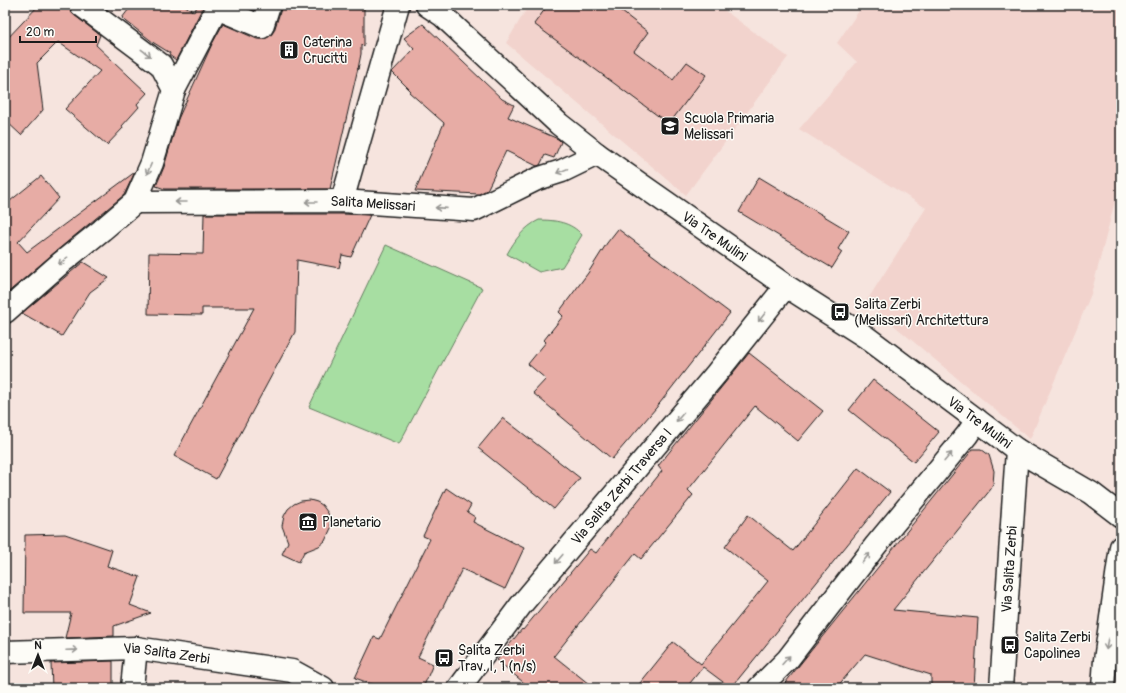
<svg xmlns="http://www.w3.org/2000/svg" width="1126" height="693" font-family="Pangolin,sans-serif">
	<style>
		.built { fill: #f2d3cd }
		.green { fill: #a7dea2; stroke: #627d5f }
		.building { fill: #e7aca5; stroke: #1c1c1c }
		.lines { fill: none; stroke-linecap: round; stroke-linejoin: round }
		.street-casing { stroke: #1c1c1c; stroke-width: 25 }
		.highway-casing { stroke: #1c1c1c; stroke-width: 25 }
		.street { stroke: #fdfcf7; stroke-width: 22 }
		.highway { stroke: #fdfcf7; stroke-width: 22 }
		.oneway { stroke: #989794 }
		.labels { text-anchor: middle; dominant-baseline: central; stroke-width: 3; stroke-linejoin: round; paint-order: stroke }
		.poi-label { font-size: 14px; fill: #1c1c1c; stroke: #fdfcf7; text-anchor: start }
		.street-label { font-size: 14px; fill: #1c1c1c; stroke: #fdfcf7 }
	</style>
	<rect width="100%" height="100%" fill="#f6e4de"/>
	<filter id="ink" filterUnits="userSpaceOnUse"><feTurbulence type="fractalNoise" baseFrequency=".025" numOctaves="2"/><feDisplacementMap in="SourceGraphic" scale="8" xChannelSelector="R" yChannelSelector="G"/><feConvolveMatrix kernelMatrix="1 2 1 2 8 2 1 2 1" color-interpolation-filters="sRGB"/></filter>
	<g filter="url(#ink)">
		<!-- built -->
		<path class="built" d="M529,5H717L788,57L686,195L506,43Z
			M863,5H1121V178L1091,294L1030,439L866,302L926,208L799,129L857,62L837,43Z"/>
		<!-- green -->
		<path class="green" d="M539,220C555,220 571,222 582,235L562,267L539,272L507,254C515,240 524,227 539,220Z
			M386,245L482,288L399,444L309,407Z"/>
		<!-- building -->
		<path class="building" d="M39,5H65L69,7L70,10L74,15L100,35L96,45L147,93L137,104L139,107L122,126L123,128L107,145L65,109L100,71L58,42L37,63L43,110L21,135L5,120V41Z
			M132,5H184L194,12L198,5H204L176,60L169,55L170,53L154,43L122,18Z
			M281,5H364V47L361,44V54L358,69V68L330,189H165L156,186L164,167L178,119L212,44L223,24L257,39H264L270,36L274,31L281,9Z
			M548,5H613L648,32L634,51L673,80L687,62L706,75L669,124L534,24Z
			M423,24L502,99L514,105L508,117L558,139L561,142L554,158L545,155L540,165L537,166L506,151L487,190L479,194L415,191L444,123L409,92L411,91L392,72L414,49L404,38Z
			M135,172L124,195L54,253L5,295V205L41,176L59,198L18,242L27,252Z
			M759,177L849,231L838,249L842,252L832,268L739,212Z
			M204,214H342L370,215L351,257L342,255L339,268L297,260L295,332L216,479L174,456L254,308H202V315L148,314L149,253L203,254Z
			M618,229L730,313L656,408L612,459L533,393L546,379L528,364L546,342L544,340L563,316L559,312L588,273L607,243Z
			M83,262L109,278L90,292L62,336L22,313Z
			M749,353L823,411L798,441L755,406L688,490L693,495L641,559L635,554L554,656L594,688H530L497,660L522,629L523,630L590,549L596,553L662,471L658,466Z
			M873,380L939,432L914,462L849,410Z
			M503,418L580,478L554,509L478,448Z
			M973,449H981L989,455L994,471L993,484L991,489L893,610L978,618L974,688H931V675L865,654L836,688H781Z
			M858,468L890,492L731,688L703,667L686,688H636L673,642L701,664L768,581L725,547L748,515L793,551Z
			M446,488L471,505L467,512L475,517L473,522L524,548L505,589L462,569L418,657L433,664L423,688H383L355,678L374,637L380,639L430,539L423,536Z
			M310,500L317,502L322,505L328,513L330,521L331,528L325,541L319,546L304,552L299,562L282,554L288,542L282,526L284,516L288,509L294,504L301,501Z
			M65,534L112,550L107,566L140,577L130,605L151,613L114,626V636L65,638L71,613H24L25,535Z
			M113,661V688H52L51,663Z"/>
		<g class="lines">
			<defs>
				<g id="street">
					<path id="s1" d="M427,5L442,15L559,124L597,154L786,286L866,337L1017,450L1091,493L1121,516"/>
					<path d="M174,90L217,8L262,27L269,5"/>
					<path d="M342,201L398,5"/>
					<path id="s2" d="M135,202L342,201L474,210L537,179L562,171L597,154"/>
					<path d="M5,312L62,262L102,230L135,202L152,163L174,90L161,65L81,5"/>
					<path id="s3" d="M5,652L136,648L292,671L323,688"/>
					<path d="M132,688L136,648"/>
					<path id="s4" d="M459,688L521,605L716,374L786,286"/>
					<path d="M759,688L788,659L876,545L967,435L977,420"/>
					<path id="s5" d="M1001,688L1017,450"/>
				</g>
				<path id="highway" d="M1103,688L1105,660L1121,547"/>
			</defs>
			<!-- street casing -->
			<use href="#street" class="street-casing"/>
			<!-- highway casing -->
			<use href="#highway" class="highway-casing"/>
			<!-- street -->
			<use href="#street" class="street"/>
			<!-- highway -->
			<use href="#highway" class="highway"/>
		</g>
		<!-- one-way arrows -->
		<defs><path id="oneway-shaft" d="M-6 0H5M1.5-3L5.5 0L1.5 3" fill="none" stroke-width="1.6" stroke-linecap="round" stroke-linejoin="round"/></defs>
		<g class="oneway">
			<use href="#oneway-shaft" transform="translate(146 53) rotate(37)"/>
			<use href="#oneway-shaft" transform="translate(149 169) rotate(113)"/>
			<use href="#oneway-shaft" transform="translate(562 171) rotate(158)"/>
			<use href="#oneway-shaft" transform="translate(181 202) rotate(180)"/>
			<use href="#oneway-shaft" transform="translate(311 202) rotate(180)"/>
			<use href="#oneway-shaft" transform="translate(441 208) rotate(-176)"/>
			<use href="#oneway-shaft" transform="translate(63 261) rotate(141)"/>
			<use href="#oneway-shaft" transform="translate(762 317) rotate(128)"/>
			<use href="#oneway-shaft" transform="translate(680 417) rotate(130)"/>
			<use href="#oneway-shaft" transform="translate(948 457) rotate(-50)"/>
			<use href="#oneway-shaft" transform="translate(866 558) rotate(-52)"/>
			<use href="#oneway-shaft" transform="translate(559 559) rotate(130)"/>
			<use href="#oneway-shaft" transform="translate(1107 644) rotate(98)"/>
			<use href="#oneway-shaft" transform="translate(72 650) rotate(-2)"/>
			<use href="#oneway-shaft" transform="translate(786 660) rotate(-48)"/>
		</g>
	</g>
	<!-- icons -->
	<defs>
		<symbol id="building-square" viewBox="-11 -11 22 22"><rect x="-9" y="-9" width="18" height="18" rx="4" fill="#1c1c1c" stroke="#fdfcf7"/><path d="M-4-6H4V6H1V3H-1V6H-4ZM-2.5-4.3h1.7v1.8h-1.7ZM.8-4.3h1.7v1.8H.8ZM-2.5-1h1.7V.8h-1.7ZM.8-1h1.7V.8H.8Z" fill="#fff"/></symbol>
		<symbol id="school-square" viewBox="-11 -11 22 22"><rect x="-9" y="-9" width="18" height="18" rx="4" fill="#1c1c1c" stroke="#fdfcf7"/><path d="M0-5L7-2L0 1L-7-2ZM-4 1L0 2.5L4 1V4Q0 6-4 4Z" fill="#fff"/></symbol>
		<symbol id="bus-square" viewBox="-11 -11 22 22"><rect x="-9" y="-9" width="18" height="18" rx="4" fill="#1c1c1c" stroke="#fdfcf7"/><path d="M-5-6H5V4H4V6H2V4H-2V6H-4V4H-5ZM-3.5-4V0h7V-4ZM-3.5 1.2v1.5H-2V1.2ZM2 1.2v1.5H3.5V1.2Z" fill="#fff"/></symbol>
		<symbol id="museum-square" viewBox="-11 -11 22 22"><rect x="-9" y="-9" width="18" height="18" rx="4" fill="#1c1c1c" stroke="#fdfcf7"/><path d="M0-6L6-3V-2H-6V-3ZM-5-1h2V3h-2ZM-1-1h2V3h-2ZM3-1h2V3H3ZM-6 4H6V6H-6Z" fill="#fff"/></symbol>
	</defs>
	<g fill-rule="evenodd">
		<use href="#building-square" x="278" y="39" width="22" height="22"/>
		<use href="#school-square" x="659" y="115" width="22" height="22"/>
		<use href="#bus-square" x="829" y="301" width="22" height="22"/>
		<use href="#museum-square" x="297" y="511" width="22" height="22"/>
		<use href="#bus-square" x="999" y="634" width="22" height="22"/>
		<use href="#bus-square" x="433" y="647" width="22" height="22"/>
	</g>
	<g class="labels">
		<!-- poi labels -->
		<g class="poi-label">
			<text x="303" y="42">Caterina<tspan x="303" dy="16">Crucitti</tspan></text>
			<text x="684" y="118">Scuola Primaria<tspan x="684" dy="16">Melissari</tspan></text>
			<text x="854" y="304">Salita Zerbi<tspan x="854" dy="16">(Melissari) Architettura</tspan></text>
			<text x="322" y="522">Planetario</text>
			<text x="1024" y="637">Salita Zerbi<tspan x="1024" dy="16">Capolinea</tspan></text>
			<text x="458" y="650">Salita Zerbi<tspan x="458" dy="16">Trav. I, 1 (n/s)</tspan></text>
		</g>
		<!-- street labels -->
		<g class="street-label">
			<text stroke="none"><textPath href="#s2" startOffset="238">Salita Melissari</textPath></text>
			<text stroke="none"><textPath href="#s1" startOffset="370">Via Tre Mulini</textPath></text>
			<text stroke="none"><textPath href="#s1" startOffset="694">Via Tre Mulini</textPath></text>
			<text stroke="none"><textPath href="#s4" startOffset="259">Via Salita Zerbi Traversa I</textPath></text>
			<text stroke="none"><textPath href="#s5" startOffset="119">Via Salita Zerbi</textPath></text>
			<text stroke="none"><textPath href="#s3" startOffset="162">Via Salita Zerbi</textPath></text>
		</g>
	</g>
	<!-- margin -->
	<rect width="1126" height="693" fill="none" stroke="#fdfcf7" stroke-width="20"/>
	<rect x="10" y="10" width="1106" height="673" fill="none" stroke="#1c1c1c" stroke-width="1.5" filter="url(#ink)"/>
	<!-- north arrow -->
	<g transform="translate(38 655)" stroke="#fdfcf7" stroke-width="3" paint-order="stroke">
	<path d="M0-3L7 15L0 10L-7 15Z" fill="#1c1c1c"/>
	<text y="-6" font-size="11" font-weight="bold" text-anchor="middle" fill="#1c1c1c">N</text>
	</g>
	<!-- scale -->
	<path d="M20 36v6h76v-6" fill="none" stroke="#1c1c1c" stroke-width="2"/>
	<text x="26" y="36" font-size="12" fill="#1c1c1c" stroke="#fdfcf7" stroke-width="3" paint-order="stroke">20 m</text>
</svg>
